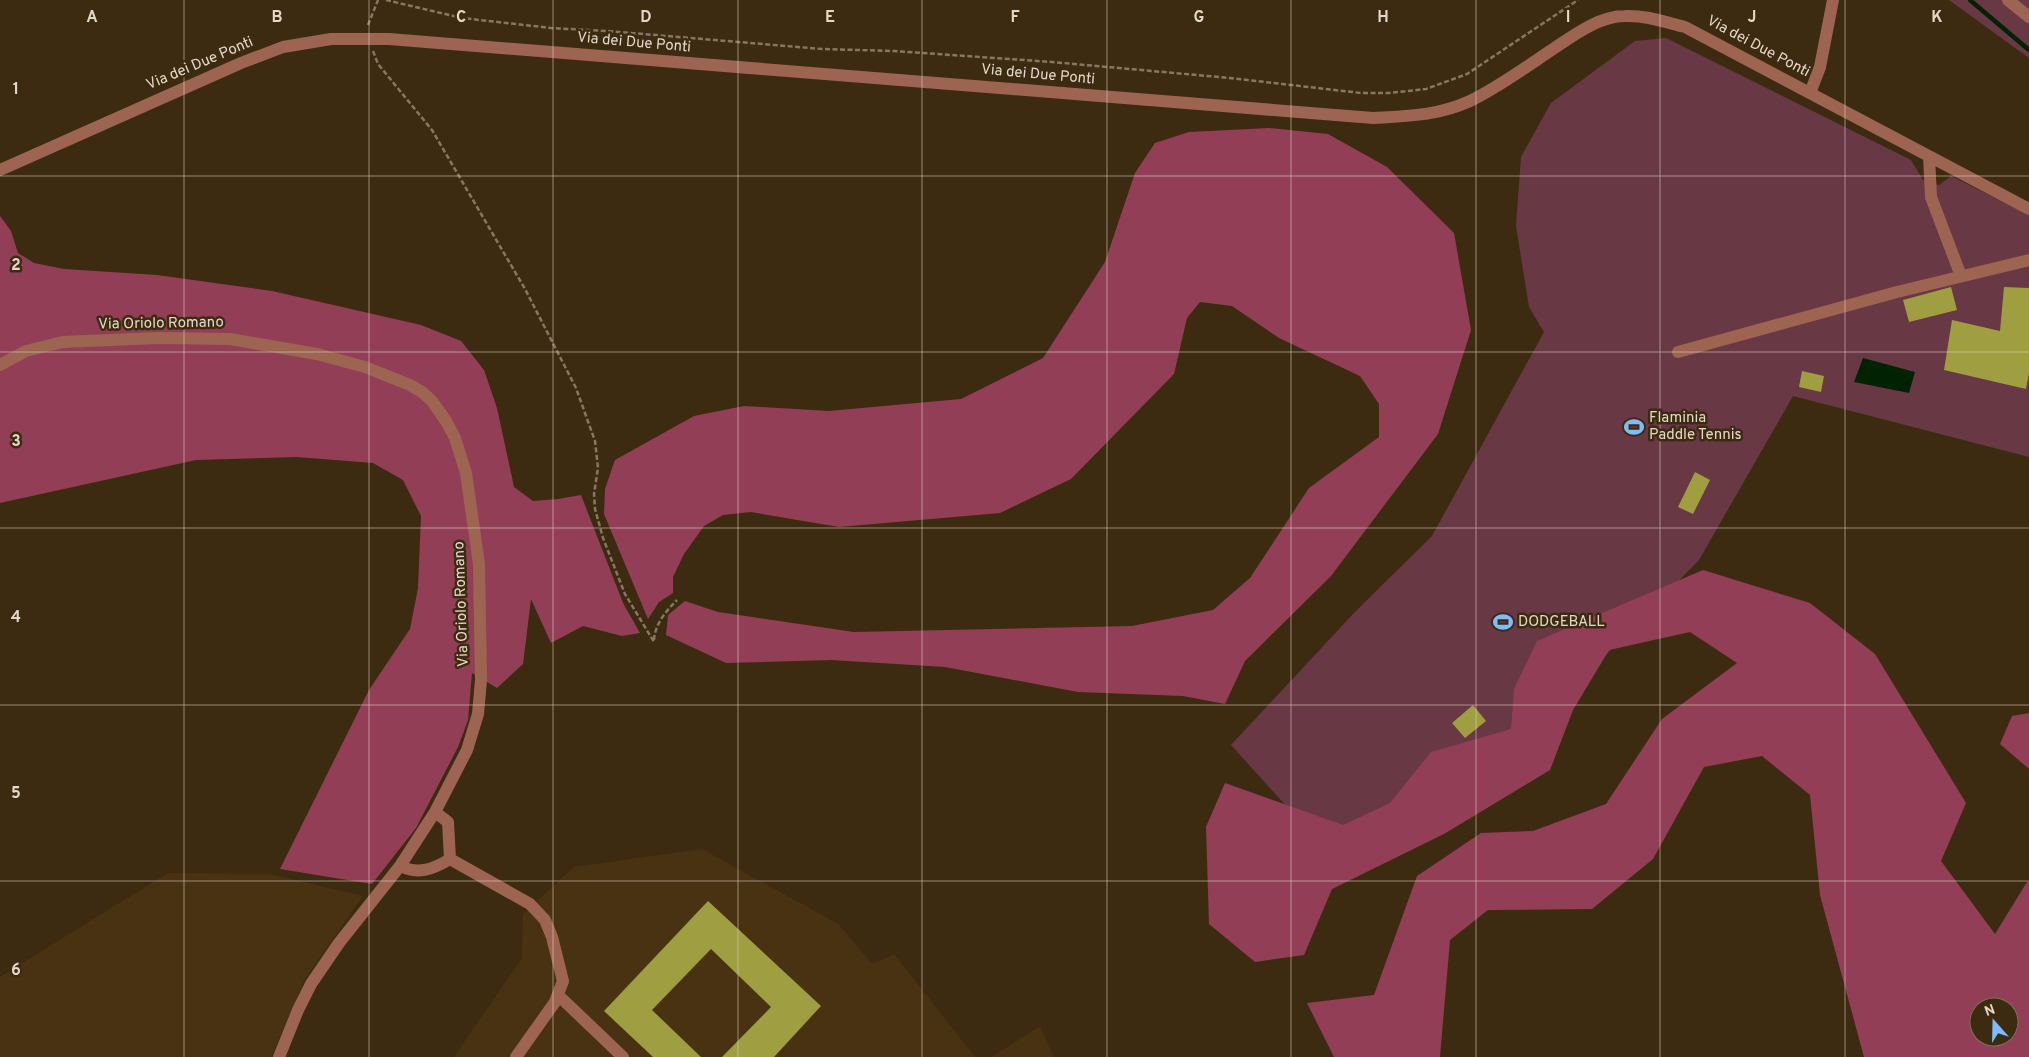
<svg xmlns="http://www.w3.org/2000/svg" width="2029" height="1057" font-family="Overpass,sans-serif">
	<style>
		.built { fill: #493211 }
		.green { fill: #693845 }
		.forest { fill: #933e57; fill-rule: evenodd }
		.water { fill: #022303 }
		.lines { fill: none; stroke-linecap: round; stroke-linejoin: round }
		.stream { stroke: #022303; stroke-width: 4.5 }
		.building { fill: #9f9e41 }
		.path { stroke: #867762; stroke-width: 2.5; stroke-dasharray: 5 2.5; stroke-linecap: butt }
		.minor { stroke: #9d6452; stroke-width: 12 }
		.grid { fill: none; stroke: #e3d8c9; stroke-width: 1; stroke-opacity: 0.55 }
		.labels { text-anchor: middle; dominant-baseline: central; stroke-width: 5; stroke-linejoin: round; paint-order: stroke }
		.street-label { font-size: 15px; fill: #e3d8c9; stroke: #3d2b11 }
		.poi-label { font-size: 15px; fill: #e3d8c9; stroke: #3d2b11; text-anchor: start }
		.grid-label { font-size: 16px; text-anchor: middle; font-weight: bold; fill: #e3d8c9; stroke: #3d2b11; stroke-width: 5; stroke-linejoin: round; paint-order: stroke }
	</style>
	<rect width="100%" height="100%" fill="#3d2b11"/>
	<!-- built -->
	<path class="built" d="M702,849L838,924L872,964L894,954L975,1057H454L522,958L523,914L574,867Z
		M168,873L270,874L363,896L305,979L271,1057H0V977Z
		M1040,1026L1054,1057H992Z"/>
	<!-- green -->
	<path class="green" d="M1949,0H2029V58Z
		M1666,38L1911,160L1923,180L1939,185L1951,176L2029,215V457L1793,396L1699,560L1478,785L1345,871L1231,745L1354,613L1432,536L1544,332L1529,307L1516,226L1521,157L1551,103L1635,41Z"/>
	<!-- forest -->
	<path class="forest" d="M1269,128L1328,134L1387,167L1454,233L1471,330L1438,434L1331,576L1245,661L1225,704L1183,696L1078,692L945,667L831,660L726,663L666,635L668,615L685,601L718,612L854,632L1132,626L1213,610L1250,578L1309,488L1379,437V404L1360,376L1279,338L1232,306L1200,302L1187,318L1174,374L1071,479L1000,513L839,527L751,512L723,515L704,526L684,554L673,577V593L659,602L648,619L604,514L605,489L615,460L694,416L744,406L829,411L961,399L1043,358L1105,262L1135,173L1155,143L1189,132Z
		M0,216L11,231L18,253L34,263L64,269L157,275L272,291L421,325L461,341L484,370L497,408L514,487L533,501L558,499L581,495L623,603L640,633L622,636L583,626L551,643L531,599L523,664L497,688L472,673L468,720L458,747L416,828L372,884L280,869L369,690L410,629L418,588L421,516L403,480L373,463L297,457L196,460L0,503Z
		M1703,570L1810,603L1875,654L1966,803L1941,861L1995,934L2027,882H2029V1057H1864L1820,895L1810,795L1762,756L1704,767L1653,859L1592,909L1488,910L1450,940L1440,1057H1334L1307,1003L1374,995L1417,876L1481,833L1533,831L1606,804L1662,719L1737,663L1690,632L1609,650L1573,710L1550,770L1444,834L1332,889L1304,955L1255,962L1209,924L1206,827L1225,783L1343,825L1390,803L1431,752L1511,729L1514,689L1537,641ZM1979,1007H2009V1037H1979Z
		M2029,713V769L2000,744L2012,716Z"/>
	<!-- water -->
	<path class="water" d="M1863,358L1915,372L1909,393L1854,382Z"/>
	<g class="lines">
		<!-- stream -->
		<path class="stream" d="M1970,0L2029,50"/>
	</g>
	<!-- building -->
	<path class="building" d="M1951,287L1957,310L1909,322L1903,300Z
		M2004,287L2029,288V373L2026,389L1944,370L1952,320L2000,331Z
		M1802,371L1824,376L1821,392L1799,387Z
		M1695,472L1710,480L1693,514L1678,507Z
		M1473,705L1486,721L1465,738L1452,723Z
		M708,901L821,1006L774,1057H722L771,1007L711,949L652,1010L701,1057H653L604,1011Z"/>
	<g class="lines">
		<!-- path -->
		<path class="path" d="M386,0L462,18L551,28L607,31L822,49L894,51L1052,62L1230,78L1361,93H1389L1426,89L1467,74L1578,0
			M368,25L378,0
			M373,51L378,64L432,130L525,289L576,388L595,441L598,468L594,494L595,509L603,538L625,594L654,642
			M654,640C655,624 666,611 677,600"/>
		<!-- minor -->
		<path class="minor" d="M2008,0L2029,17
			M1810,93L1820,67L1833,0
			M1929,156L1931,197L1961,276
			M0,170L241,63L283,47L331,39H389L1373,118C1408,116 1437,116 1470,101C1499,87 1526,67 1553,49C1574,35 1599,16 1625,16C1645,15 1665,22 1685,27L2029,209
			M1678,352L1897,292L2029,260
			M0,365L26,351L63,342L158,338L230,339L317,354L365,367L410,385L422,392L432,401L446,421L455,438L466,473L479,564L481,680L478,714L467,750L435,812L400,866L339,943L311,984L298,1010L279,1057
			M450,859L530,904L545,920L552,937L563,981L555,1002L516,1057
			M400,866C418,875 434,869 450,859L448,822L435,812
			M558,995L623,1057"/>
	</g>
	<!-- grid -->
	<path class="grid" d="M184,0V1057M369,0V1057M553,0V1057M738,0V1057M922,0V1057M1107,0V1057M1291,0V1057M1476,0V1057M1660,0V1057M1845,0V1057M0,176H2029M0,352H2029M0,528H2029M0,705H2029M0,881H2029"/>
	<!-- icons -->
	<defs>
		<symbol id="stadium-bare" viewBox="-9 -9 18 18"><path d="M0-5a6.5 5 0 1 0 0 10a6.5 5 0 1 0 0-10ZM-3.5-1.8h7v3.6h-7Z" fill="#7ebdf9" stroke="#3d2b11" stroke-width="2.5" paint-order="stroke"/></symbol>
	</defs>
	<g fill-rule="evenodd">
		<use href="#stadium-bare" x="1620" y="413" width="28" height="28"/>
		<use href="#stadium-bare" x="1489" y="608" width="28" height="28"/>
	</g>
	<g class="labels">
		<!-- street labels -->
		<g class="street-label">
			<text transform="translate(634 43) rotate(5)">Via dei Due Ponti</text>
			<text transform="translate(1758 47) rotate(28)">Via dei Due Ponti</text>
			<text transform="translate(200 64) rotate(-23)">Via dei Due Ponti</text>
			<text transform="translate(1038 75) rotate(5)">Via dei Due Ponti</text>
			<text transform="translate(161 324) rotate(-1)">Via Oriolo Romano</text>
			<text transform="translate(462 604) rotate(-92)">Via Oriolo Romano</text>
		</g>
		<!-- poi labels -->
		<g class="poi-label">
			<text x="1649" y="418">Flaminia<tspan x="1649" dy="17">Paddle Tennis</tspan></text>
			<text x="1518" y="622">DODGEBALL</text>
		</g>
	</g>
	<g class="grid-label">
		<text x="92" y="22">A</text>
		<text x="277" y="22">B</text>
		<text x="461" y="22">C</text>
		<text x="646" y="22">D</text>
		<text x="830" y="22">E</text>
		<text x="1015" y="22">F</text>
		<text x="1199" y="22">G</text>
		<text x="1383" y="22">H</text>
		<text x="1568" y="22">I</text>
		<text x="1752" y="22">J</text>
		<text x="1937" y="22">K</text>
		<text x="16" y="94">1</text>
		<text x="16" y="270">2</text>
		<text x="16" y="446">3</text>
		<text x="16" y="622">4</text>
		<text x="16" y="798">5</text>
		<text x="16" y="975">6</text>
	</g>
	<!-- north arrow -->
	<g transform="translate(1994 1022) rotate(340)"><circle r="24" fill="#3d2b11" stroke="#7f705b"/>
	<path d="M0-4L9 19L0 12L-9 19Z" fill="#7ebdf9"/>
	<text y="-8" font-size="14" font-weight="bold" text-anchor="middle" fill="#e3d8c9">N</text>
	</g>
</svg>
